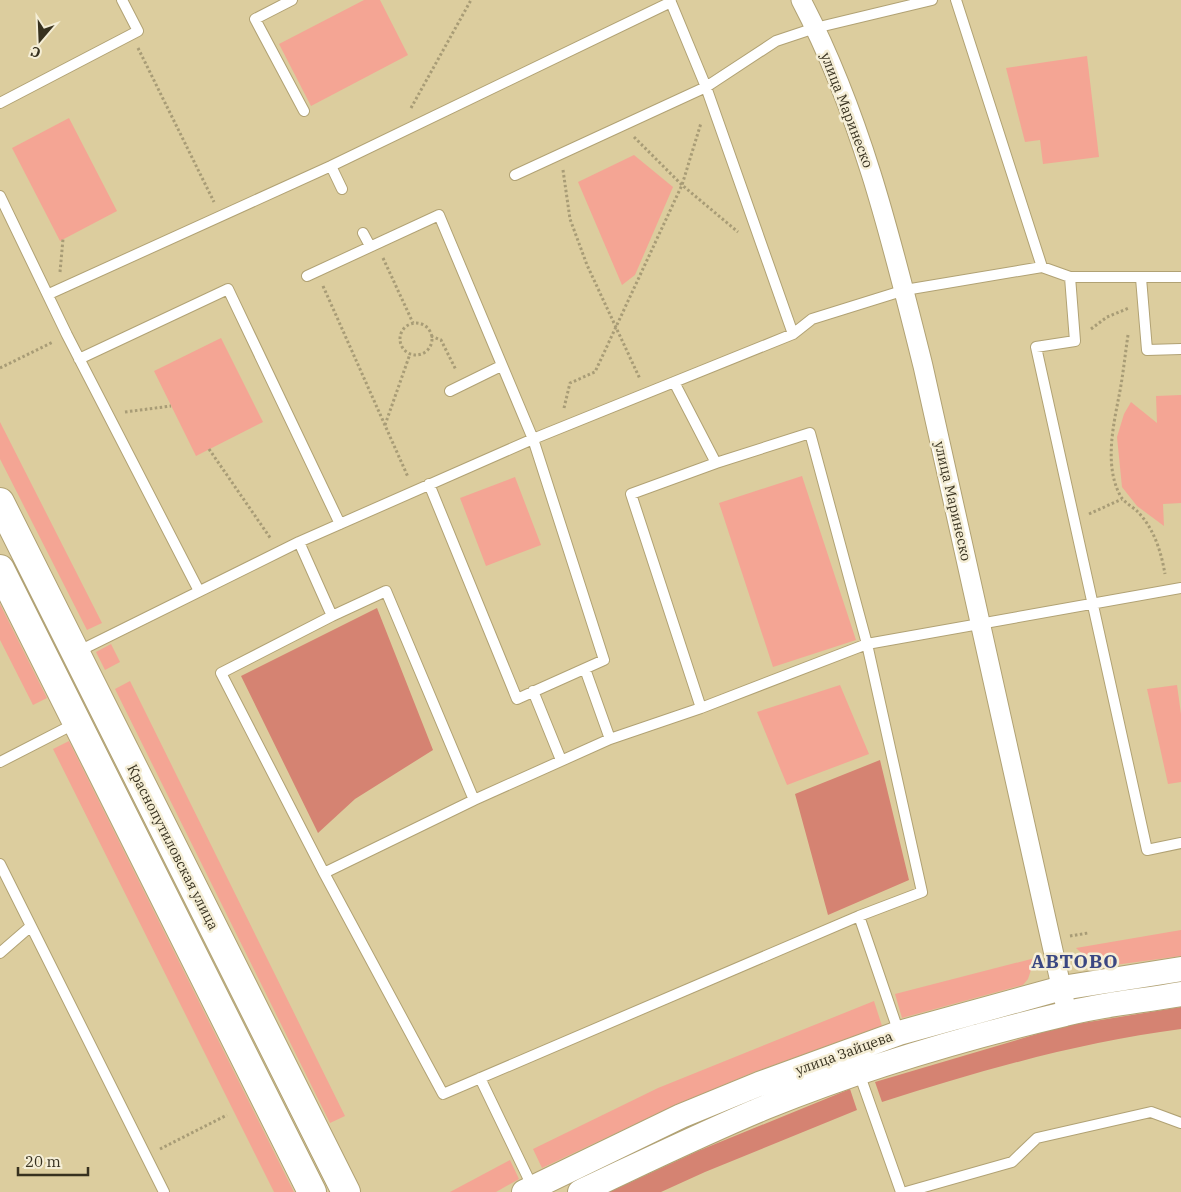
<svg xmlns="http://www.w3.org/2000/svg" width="1181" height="1192" font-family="'IBM Plex Serif',serif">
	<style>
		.green { fill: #f4a594 }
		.forest { fill: #d58372 }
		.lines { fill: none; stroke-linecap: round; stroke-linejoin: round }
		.service-casing { stroke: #b1a274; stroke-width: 12 }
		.minor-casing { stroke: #b1a274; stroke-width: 21 }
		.tertiary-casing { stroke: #b1a274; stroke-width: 26 }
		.secondary-casing { stroke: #b1a274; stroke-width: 30 }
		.path { stroke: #a89c76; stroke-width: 3; stroke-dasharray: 2.5 2.5; stroke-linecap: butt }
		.service { stroke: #fff; stroke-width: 10 }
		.minor { stroke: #fff; stroke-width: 19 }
		.tertiary { stroke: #fff; stroke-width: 24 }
		.secondary { stroke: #fff; stroke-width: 28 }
		.labels { text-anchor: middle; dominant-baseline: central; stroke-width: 5; stroke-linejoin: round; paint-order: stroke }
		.street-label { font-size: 14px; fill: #37311f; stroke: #f5eed6 }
		.district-label { font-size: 19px; font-weight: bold; letter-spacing: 1px; fill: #3a4782; stroke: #f5eed6 }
	</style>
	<rect width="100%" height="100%" fill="#dccd9e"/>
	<!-- green -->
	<path class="green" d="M364,0H380L408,55L311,106L279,44Z
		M1087,56L1099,157L1043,164L1040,140L1025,142L1006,68Z
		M69,118L117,211L60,241L12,148Z
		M634,155L673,187L635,275L622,285L578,182Z
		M221,338L263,422L196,456L154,371Z
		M1181,395V503L1163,504L1164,526L1137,506L1122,487L1117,437L1124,414L1131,402L1157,423L1156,396Z
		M0,422L102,623L87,630L0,459Z
		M802,476L856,640L773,667L719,503Z
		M515,477L541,545L486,566L460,498Z
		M0,604L47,698L33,705L0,640Z
		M111,644L120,662L105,670L96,652Z
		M130,681L345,1116L330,1123L115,689Z
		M840,685L869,754L787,785L757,712Z
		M1177,685L1181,714V782L1168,784L1147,689Z
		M69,741L294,1192H274L53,749Z
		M1181,930V956L1100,967L1092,963L1076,948Z
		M1035,958L1028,979L1023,985L902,1018L895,994Z
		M874,1001L882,1026L754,1072L667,1109L542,1168L533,1149L658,1088Z
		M510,1160L519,1179L496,1192H450Z"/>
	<!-- forest -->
	<path class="forest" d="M377,608L433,750L355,799L318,833L241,676Z
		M880,760L909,880L828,915L795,794Z
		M1181,1007V1029C1079,1042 980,1071 882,1102L875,1082L1064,1026Z
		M850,1089L857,1110L705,1172L661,1192H609L698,1151Z"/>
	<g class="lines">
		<defs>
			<path id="service" d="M292,0L255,19L304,111
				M670,0L706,87L793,334
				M956,0L1042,267
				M0,103L138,31L122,0
				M331,166L342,189
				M515,175L706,87L776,41L815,28L932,0
				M0,196L67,335L199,591
				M363,233L370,246
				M307,276L439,215L533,439L604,660L517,699L429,484
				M1070,277L1075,341L1036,347L1147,850L1181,843
				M1141,278L1147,350L1181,349
				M49,294L331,166L671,2
				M79,359L228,289L340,524
				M674,382L716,463
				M450,391L501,366
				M299,542L332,616
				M77,652L299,542L533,439L793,334L812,319L905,290L1042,267L1070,277H1181
				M585,669L610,739
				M533,691L561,760
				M0,762L76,723
				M474,800L386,591L332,616L221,673L324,873L443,1094L859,916L922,892L867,644L810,433L716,463L631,494L701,708
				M0,864L164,1192
				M324,873L474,800L610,739L701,708L867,644L1181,588
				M859,916L899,1033
				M0,953L31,926
				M859,1073L901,1192
				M480,1078L533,1188
				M906,1192L1012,1162L1037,1138L1151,1112L1181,1123"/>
			<path id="minor" d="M801,0C861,114 892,242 923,366L1067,1013"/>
			<path id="tertiary" d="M524,1192L681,1116L759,1084L899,1033L1062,988L1181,969
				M580,1192C642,1163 703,1133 766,1107C862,1068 964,1038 1065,1014C1103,1004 1143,1001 1181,994"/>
			<path id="secondary" d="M0,502L346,1192
				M0,569L312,1192"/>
		</defs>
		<!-- service casing -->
		<use href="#service" class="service-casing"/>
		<!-- minor casing -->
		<use href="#minor" class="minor-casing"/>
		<!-- tertiary casing -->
		<use href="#tertiary" class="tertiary-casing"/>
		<!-- secondary casing -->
		<use href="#secondary" class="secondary-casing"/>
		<!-- path -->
		<path class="path" d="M138,48L214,202
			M411,108L471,0
			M634,137L682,185L738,232
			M563,170L570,219L587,265L640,379
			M383,258L413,323
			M60,272L63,239
			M323,286L408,477
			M400 339a16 16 0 1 1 32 0a16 16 0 1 1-32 0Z
			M1091,329L1107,317L1129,308
			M1128,335C1125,355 1123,376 1119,396C1113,427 1104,467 1121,497C1125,503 1133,507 1138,512C1154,529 1161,551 1165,574
			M431,336L441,340L456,370
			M0,368L53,342
			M564,408L570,383L595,372L682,185L701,123
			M125,412L171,406
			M385,425L410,354
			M209,449L271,539
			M1089,514L1122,499
			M1070,936L1088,933
			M160,1149L227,1115"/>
		<!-- service -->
		<use href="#service" class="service"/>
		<!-- minor -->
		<use href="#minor" class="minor"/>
		<!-- tertiary -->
		<use href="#tertiary" class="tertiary"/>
		<!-- secondary -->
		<use href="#secondary" class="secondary"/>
	</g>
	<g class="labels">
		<!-- street labels -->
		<g class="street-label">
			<text transform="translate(847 110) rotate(69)">улица Маринеско</text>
			<text transform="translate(953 501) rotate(77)">улица Маринеско</text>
			<text transform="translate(173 847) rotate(63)">Краснопутиловская улица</text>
			<text transform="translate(844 1053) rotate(-20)">улица Зайцева</text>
		</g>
		<!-- district labels -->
		<g class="district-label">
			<text x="1075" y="961">АВТОВО</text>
		</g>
	</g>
	<!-- north arrow -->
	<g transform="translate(40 40) rotate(199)" stroke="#f5eed6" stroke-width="4" paint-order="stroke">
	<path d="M0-4L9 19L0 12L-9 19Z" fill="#37311f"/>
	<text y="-8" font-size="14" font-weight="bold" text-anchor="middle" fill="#37311f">С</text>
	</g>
	<!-- scale -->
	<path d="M18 1167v8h70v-8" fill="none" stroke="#37311f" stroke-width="2.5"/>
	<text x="25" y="1167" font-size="15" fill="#37311f" stroke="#f5eed6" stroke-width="4" paint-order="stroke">20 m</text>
</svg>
